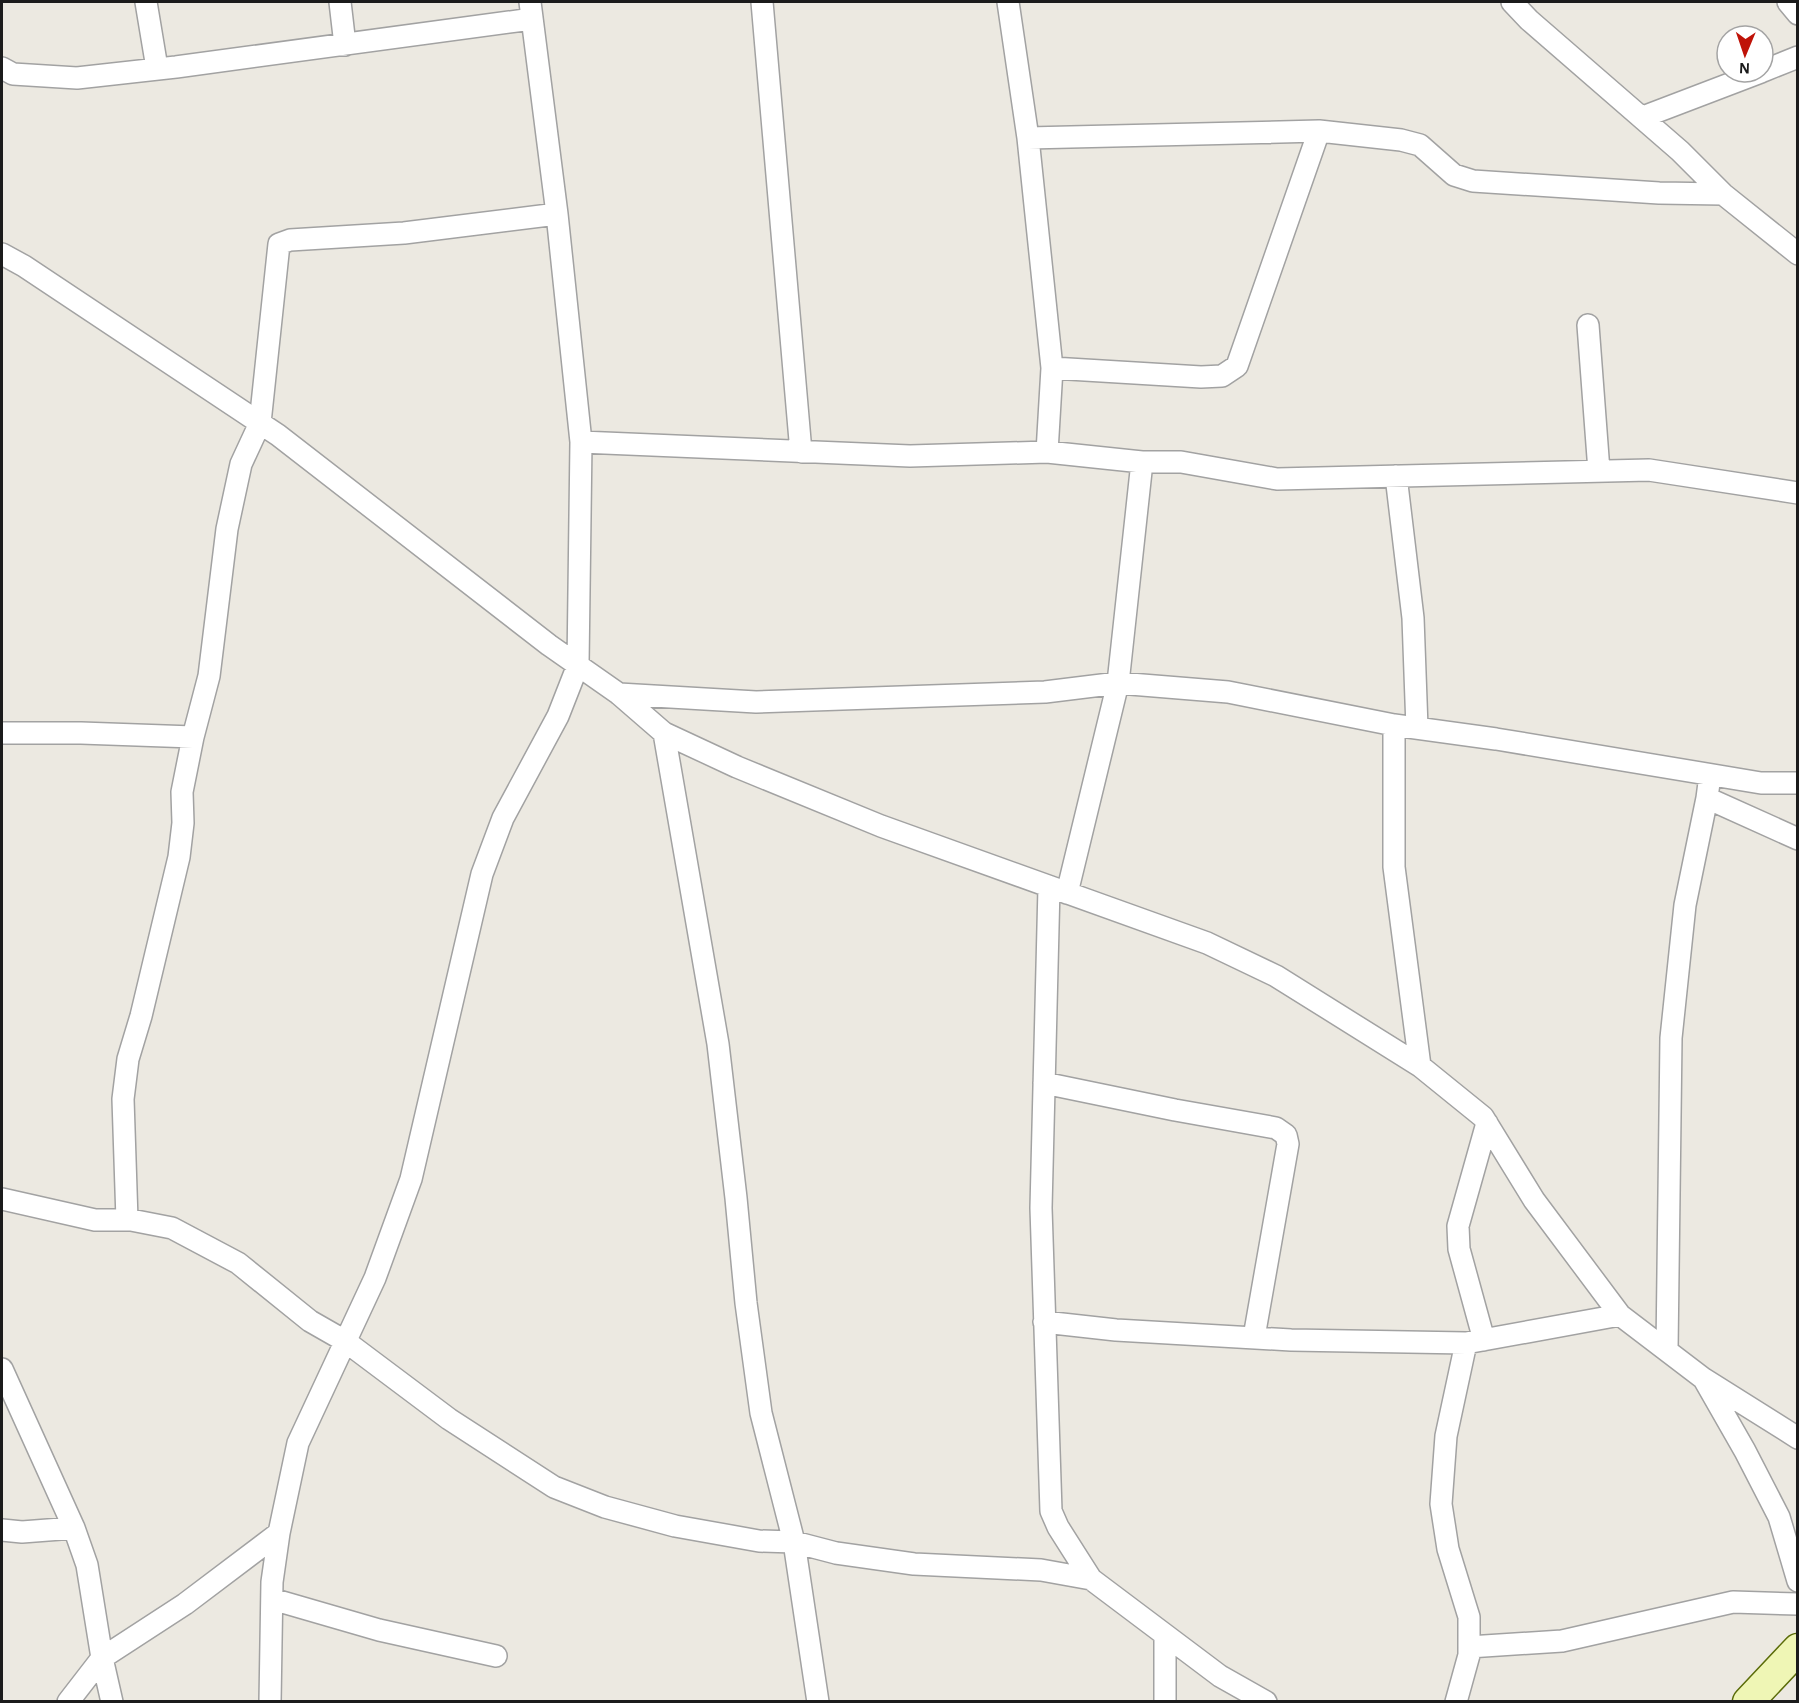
<svg xmlns="http://www.w3.org/2000/svg" width="1799" height="1703" font-family="'Alegreya Sans',sans-serif">
	<style>
		.lines { fill: none; stroke-linecap: round; stroke-linejoin: round }
		.street-casing { stroke: #a2a2a2; stroke-width: 24 }
		.secondary-casing { stroke: #5b6c09; stroke-width: 33 }
		.street { stroke: #fff; stroke-width: 21 }
		.secondary { stroke: #eff6b5; stroke-width: 30 }
	</style>
	<rect width="100%" height="100%" fill="#ece9e1"/>
	<g class="lines">
		<defs>
			<path id="street" d="M146,2L157,68
				M340,2L345,45
				M762,2L801,452
				M1008,2L1028,138L1052,368L1047,452
				M1512,2L1529,20L1680,151L1723,194L1798,254
				M1788,2L1798,14
				M2,68L13,74L77,78L176,67L532,19
				M1763,71L1798,57
				M1643,117L1761,72
				M1028,138L1319,131L1401,140L1420,145L1454,175L1473,181L1659,193L1723,194
				M2,254L24,266L278,435L549,645L619,694L664,733L737,767L881,826L1207,943L1276,976L1420,1066L1483,1117L1534,1200L1620,1315L1704,1379L1798,1438
				M1588,325L1599,471
				M1052,368L1201,377L1222,376L1237,366L1319,131
				M581,442L910,456L1047,452L1142,462H1181L1277,479L1649,470L1798,493
				M1396,476L1413,618L1417,728
				M619,694L756,702L1045,692L1118,683L1228,692L1394,725L1496,739L1761,783H1798
				M1394,725V867L1420,1066
				M2,733H81L193,737
				M664,733L718,1044L736,1198L746,1303L761,1413L794,1542L818,1702
				M1707,798L1798,839
				M1049,887L1041,1208L1051,1511L1058,1527L1091,1579
				M1067,893L1118,683L1142,462
				M1044,1083L1175,1110L1276,1128L1286,1135L1288,1144L1254,1337
				M2,1199L95,1220H131L172,1228L238,1263L310,1321L345,1341L449,1419L554,1487L605,1507L675,1526L759,1541L794,1542L836,1553L914,1564L1041,1570L1091,1579L1220,1676L1266,1702
				M127,1220L123,1099L128,1059L141,1016L179,857L183,823L182,792L193,737L209,676L227,529L241,464L260,423L279,244L290,240L404,233L557,214
				M1044,1322L1116,1330L1291,1340L1466,1343L1620,1315
				M1484,1340L1459,1249L1458,1226L1487,1123
				M1667,1350L1671,1038L1685,905L1707,798L1710,775
				M2,1369L74,1528L87,1565L102,1658L112,1702
				M1705,1381L1745,1451L1779,1517L1798,1581
				M2,1530L22,1532L74,1528
				M272,1599L379,1630L496,1656
				M1469,1647L1562,1641L1733,1602L1798,1604
				M68,1702L102,1658L185,1604L279,1533
				M270,1702L272,1582L279,1533L298,1443L375,1278L411,1179L482,874L503,818L558,716L578,665L581,442L557,214L530,2
				M1165,1702V1635
				M1456,1702L1469,1655V1617L1448,1549L1441,1504L1446,1436L1466,1343"/>
			<path id="secondary" d="M1748,1702L1798,1649"/>
		</defs>
		<!-- street casing -->
		<use href="#street" class="street-casing"/>
		<!-- secondary casing -->
		<use href="#secondary" class="secondary-casing"/>
		<!-- street -->
		<use href="#street" class="street"/>
		<!-- secondary -->
		<use href="#secondary" class="secondary"/>
	</g>
	<!-- border -->
	<rect width="1799" height="1703" fill="none" stroke="#1b1b1b" stroke-width="6"/>
	<!-- north arrow -->
	<g transform="translate(1745 54) rotate(182)"><circle r="28" fill="#ffffff" stroke="#a4a4a4" stroke-width="1.5"/>
	<path d="M0-4.5L10 22L0 15L-10 22Z" fill="#bf1308"/>
	<text y="-9" font-size="16" font-weight="bold" text-anchor="middle" fill="#1b1b1b">N</text>
	</g>
</svg>
